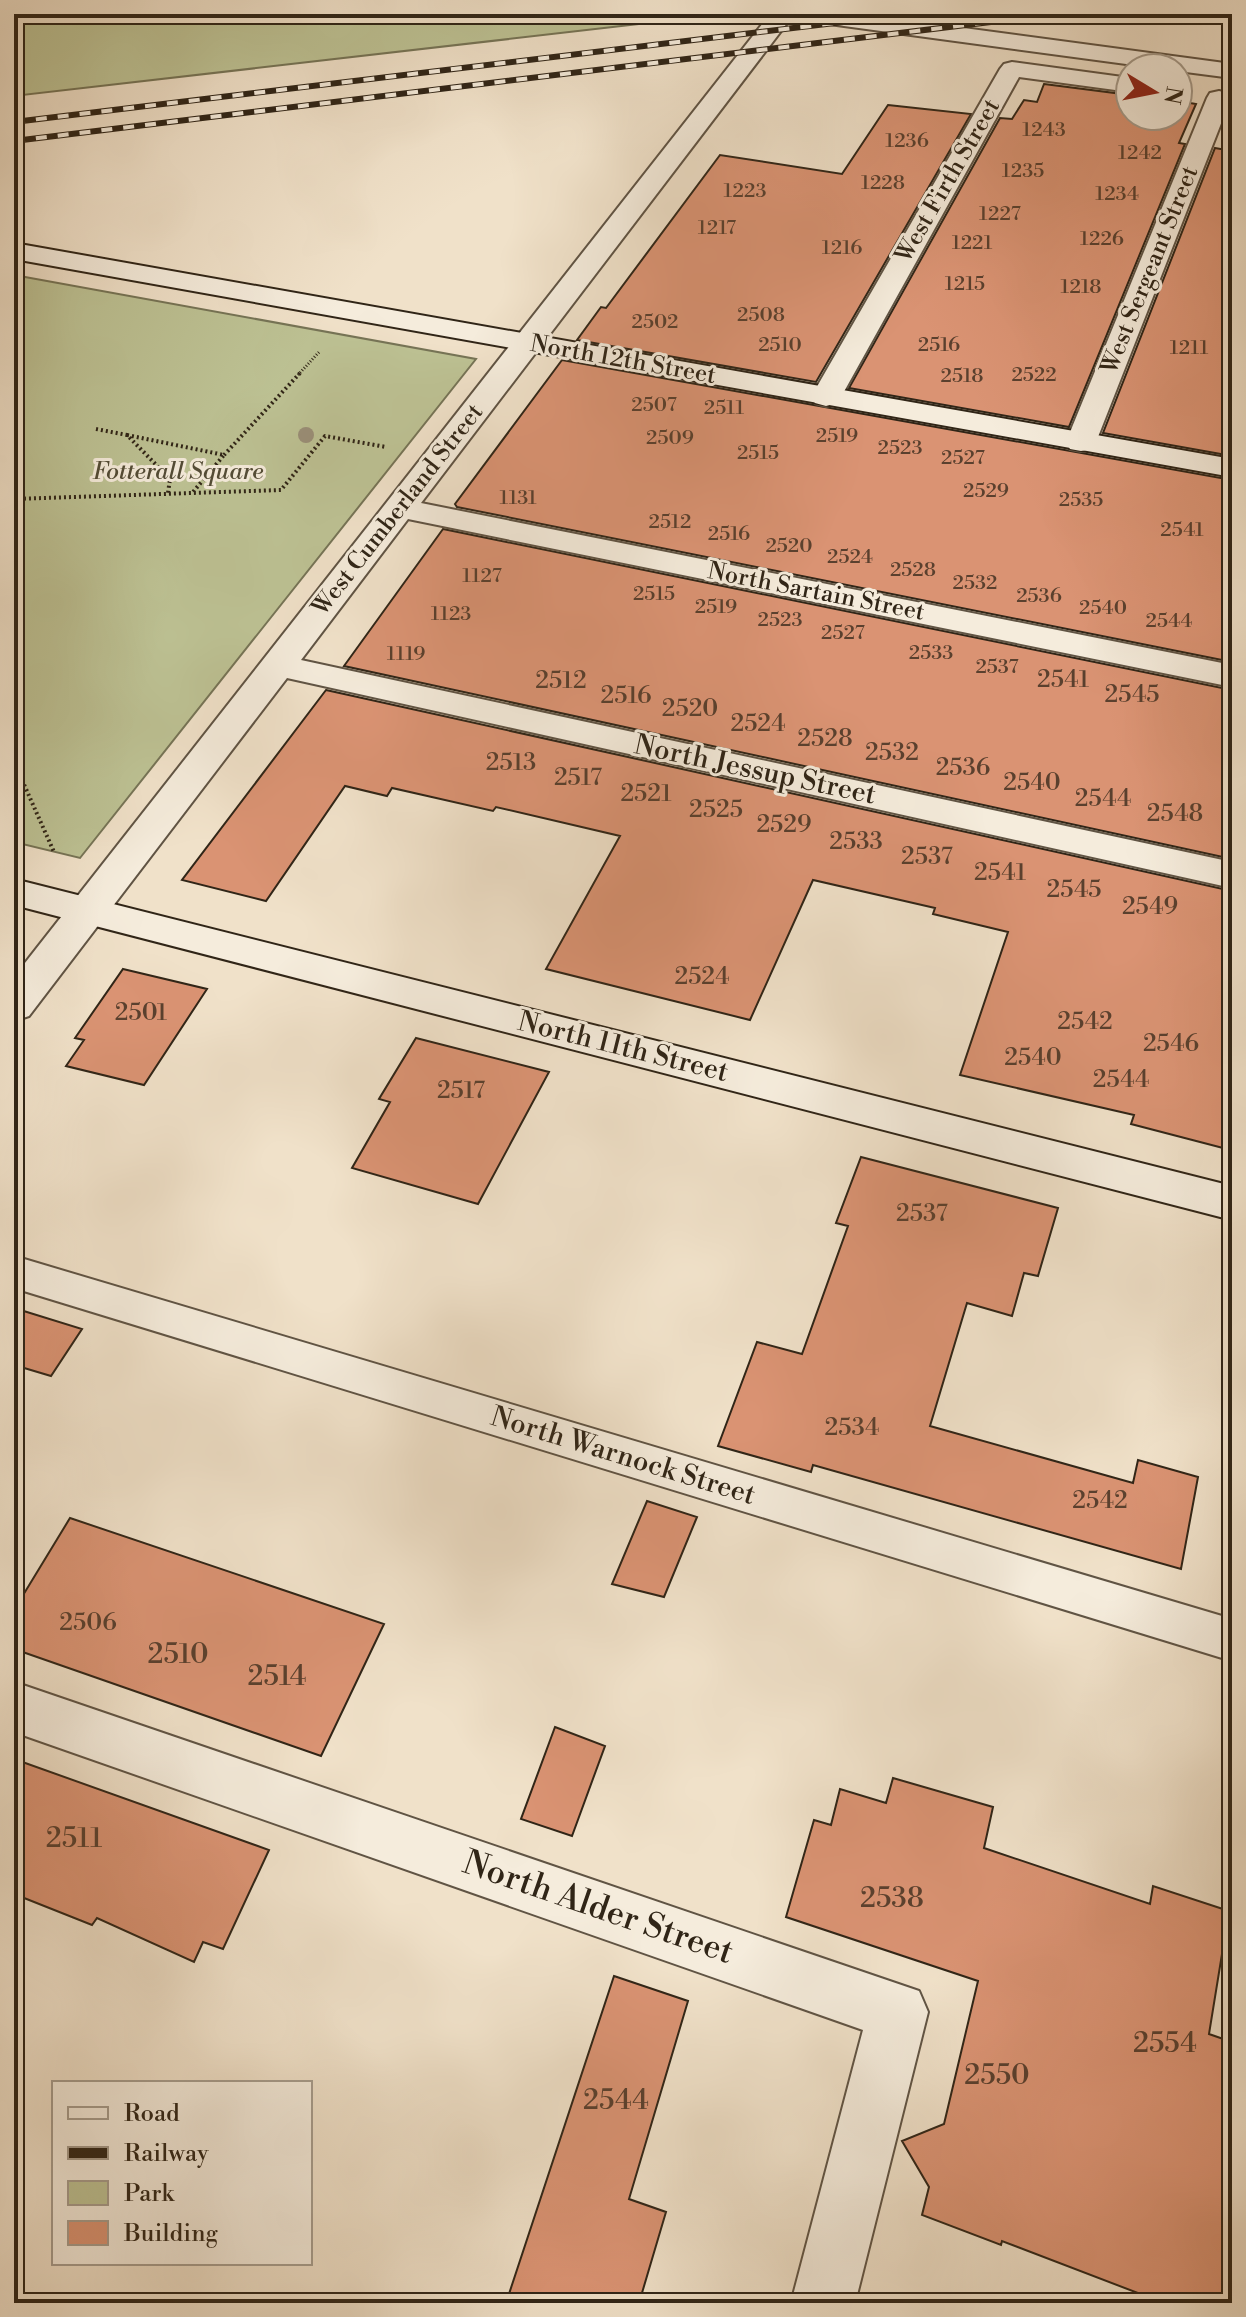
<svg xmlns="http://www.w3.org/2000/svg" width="1246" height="2317" font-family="'Libre Bodoni',serif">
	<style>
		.green { fill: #bdc294; stroke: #767456; stroke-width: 2 }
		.building { fill: #da9373; stroke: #302517; stroke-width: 2 }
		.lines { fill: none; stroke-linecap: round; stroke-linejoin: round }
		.lane-casing { stroke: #605444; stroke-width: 4 }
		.street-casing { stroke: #605444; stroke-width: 4 }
		.secondary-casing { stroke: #302517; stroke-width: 4 }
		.path-far1 { stroke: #302517; stroke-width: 3; stroke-dasharray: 1 2; stroke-linecap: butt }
		.path { stroke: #302517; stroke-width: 4; stroke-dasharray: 2 3; stroke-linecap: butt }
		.lane { fill: #f5ecdc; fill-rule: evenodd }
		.street { fill: #f5ecdc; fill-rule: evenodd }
		.secondary { fill: #f5ecdc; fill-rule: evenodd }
		.rail-casing { stroke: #302517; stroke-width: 6 }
		.rail { stroke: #f5ecdc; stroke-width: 4; stroke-dasharray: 11; stroke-linecap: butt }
		.tree { fill: #9a8f78 }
		.labels { text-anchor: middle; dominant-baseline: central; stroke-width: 6; stroke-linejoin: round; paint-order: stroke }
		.far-number-label { font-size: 20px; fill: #5a402e }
		.far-street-label { font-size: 24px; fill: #302517; stroke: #f5ecdc }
		.far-park-label { font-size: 24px; font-style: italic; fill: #534c36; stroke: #f5ecdc }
		.number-label { font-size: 24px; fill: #5a402e }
		.street-label { font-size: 28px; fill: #302517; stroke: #f5ecdc }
		.near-number-label { font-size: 28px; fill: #5a402e }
		.near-street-label { font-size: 34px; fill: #302517; stroke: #f5ecdc }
	</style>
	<rect width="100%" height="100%" fill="#f0e1c9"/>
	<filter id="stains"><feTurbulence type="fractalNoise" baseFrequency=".0025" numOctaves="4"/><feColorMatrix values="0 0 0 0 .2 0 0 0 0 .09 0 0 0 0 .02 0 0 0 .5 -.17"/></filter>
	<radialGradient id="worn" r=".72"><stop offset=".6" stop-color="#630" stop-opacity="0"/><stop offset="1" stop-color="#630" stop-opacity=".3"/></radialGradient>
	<!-- green -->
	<path class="green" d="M14,14H681L700,17L14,96Z
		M14,275L476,359L80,858L14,842Z"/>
	<!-- building -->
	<path class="building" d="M1044,84L1130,95V116H1178V101L1196,104L1179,143L1185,144L1069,427L849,388L1000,118L1012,119L1024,100L1037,102Z
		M888,105L971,114L816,382L577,340L601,307L606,308L720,155L842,174Z
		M1215,148L1232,151V287L1226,318L1232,319V456L1103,433Z
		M562,360L1232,480V662L457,507L455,504Z
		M443,529L1232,690V859L344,666Z
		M326,690L1232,891V1140L1225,1138L1223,1148L1131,1124L1134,1115L960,1075L1008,932L933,914L935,908L813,880L750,1020L546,969L620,836L496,807L493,811L392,788L387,796L345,786L266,901L182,880Z
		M123,969L207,989L144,1085L66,1066L84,1040L75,1038Z
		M416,1038L549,1072L478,1204L352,1168L390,1102L379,1099Z
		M861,1157L1058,1208L1038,1276L1024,1273L1012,1316L967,1303L930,1426L1133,1483L1138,1460L1198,1477L1181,1569L813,1465L811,1472L718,1446L757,1342L802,1354L848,1226L836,1223Z
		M14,1308L82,1329L51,1376L14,1365Z
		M647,1501L697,1517L664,1597L612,1584Z
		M70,1518L384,1624L321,1756L14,1649V1610Z
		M555,1727L605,1746L572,1836L521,1819Z
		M14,1759L269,1850L223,1949L203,1942L194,1962L97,1918L92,1925L14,1894Z
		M893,1778L993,1807L984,1848L1150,1904L1153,1886L1229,1911L1209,2034L1232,2042V2303H1164L1002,2241L1001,2245L922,2215L929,2187L902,2141L944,2124L978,1981L786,1917L814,1820L831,1825L840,1789L886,1803Z
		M614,1976L688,2001L629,2199L666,2212L639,2303H506Z"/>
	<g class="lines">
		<defs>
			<path id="lane" d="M14,1256L1232,1619V1661L14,1288Z"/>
			<path id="street" d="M770,14H794L421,503L1232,665V687L408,519L301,660L1232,862V888L287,678L29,1016L14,1021V977Z
				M795,14H859L1232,64V78L1178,71V68H1156L807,21L799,19Z
				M1012,62L1130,78V92L1019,77L841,397L837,403L826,406L815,403L811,397L1000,69L1004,64Z
				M1219,91L1228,93L1231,98L1096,442L1092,449L1081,451L1070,449L1066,442L1207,98L1210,93Z
				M14,1682L919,1991L928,2012L855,2303H791L863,2030L14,1732Z"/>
			<path id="secondary" d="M14,243L1232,459V477L14,259Z
				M14,879L1232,1186V1220L14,905Z"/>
		</defs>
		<!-- lane casing -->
		<use href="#lane" class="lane-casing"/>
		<!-- street casing -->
		<use href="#street" class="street-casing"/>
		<!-- secondary casing -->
		<use href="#secondary" class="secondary-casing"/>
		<!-- path-far1 -->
		<path class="path-far1" d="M298,375L320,351"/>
		<!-- path -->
		<path class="path" d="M96,429L127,435L170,479L168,493
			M127,435L224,455L193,492
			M224,455L300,373
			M14,499L281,490L325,436L386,447
			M14,762L54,852"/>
		<!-- lane -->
		<use href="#lane" class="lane"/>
		<!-- street -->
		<use href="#street" class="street"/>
		<!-- secondary -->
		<use href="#secondary" class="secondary"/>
		<defs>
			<path id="rail" d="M14,122L910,14
				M14,141L1056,14"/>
		</defs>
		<!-- rail casing -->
		<use href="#rail" class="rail-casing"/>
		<!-- rail -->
		<use href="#rail" class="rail"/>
	</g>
	<!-- trees -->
	<circle class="tree" cx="306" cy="435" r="8"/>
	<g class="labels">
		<!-- far-number labels -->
		<g class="far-number-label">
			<text x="1044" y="130">1243</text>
			<text x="907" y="141">1236</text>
			<text x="1140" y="153">1242</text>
			<text x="1023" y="171">1235</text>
			<text x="883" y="183">1228</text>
			<text x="745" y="191">1223</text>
			<text x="1117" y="194">1234</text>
			<text x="1000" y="214">1227</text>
			<text x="717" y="228">1217</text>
			<text x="1102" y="239">1226</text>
			<text x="972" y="243">1221</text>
			<text x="842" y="248">1216</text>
			<text x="965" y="284">1215</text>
			<text x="1081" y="287">1218</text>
			<text x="761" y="315">2508</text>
			<text x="655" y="322">2502</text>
			<text x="780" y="345">2510</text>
			<text x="939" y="345">2516</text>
			<text x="1189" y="348">1211</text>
			<text x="1034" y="375">2522</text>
			<text x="962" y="376">2518</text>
			<text x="654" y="405">2507</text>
			<text x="724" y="408">2511</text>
			<text x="837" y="436">2519</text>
			<text x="670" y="438">2509</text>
			<text x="900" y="448">2523</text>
			<text x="758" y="453">2515</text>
			<text x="963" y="458">2527</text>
			<text x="986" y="491">2529</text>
			<text x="518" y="498">1131</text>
			<text x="1081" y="500">2535</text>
			<text x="670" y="522">2512</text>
			<text x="1182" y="530">2541</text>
			<text x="729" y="534">2516</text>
			<text x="789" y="546">2520</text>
			<text x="850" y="557">2524</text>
			<text x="913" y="570">2528</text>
			<text x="482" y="576">1127</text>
			<text x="975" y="583">2532</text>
			<text x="654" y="594">2515</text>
			<text x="1039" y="596">2536</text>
			<text x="716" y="607">2519</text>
			<text x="1103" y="608">2540</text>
			<text x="451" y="614">1123</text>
			<text x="780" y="620">2523</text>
			<text x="1169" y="621">2544</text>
			<text x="843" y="633">2527</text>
			<text x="931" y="653">2533</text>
			<text x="406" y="654">1119</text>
			<text x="997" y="667">2537</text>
		</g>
		<!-- far-street labels -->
		<g class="far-street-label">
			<text transform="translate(948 181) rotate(-60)">West Firth Street</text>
			<text transform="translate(1150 270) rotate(-68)">West Sergeant Street</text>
			<text transform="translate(623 360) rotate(10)">North 12th Street</text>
			<text transform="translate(398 510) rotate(-52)">West Cumberland Street</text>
			<text transform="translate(816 592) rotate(11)">North Sartain Street</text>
		</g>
		<!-- far-park labels -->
		<g class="far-park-label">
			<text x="178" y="472">Fotterall Square</text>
		</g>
		<!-- number labels -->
		<g class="number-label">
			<text x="1063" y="680">2541</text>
			<text x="561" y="681">2512</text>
			<text x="1132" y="695">2545</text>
			<text x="626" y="696">2516</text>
			<text x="690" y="709">2520</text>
			<text x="758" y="724">2524</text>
			<text x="825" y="739">2528</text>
			<text x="892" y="753">2532</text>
			<text x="511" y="763">2513</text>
			<text x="963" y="768">2536</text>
			<text x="578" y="778">2517</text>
			<text x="1032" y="783">2540</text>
			<text x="646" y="794">2521</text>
			<text x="1103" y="799">2544</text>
			<text x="716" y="810">2525</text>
			<text x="1175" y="814">2548</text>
			<text x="784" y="825">2529</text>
			<text x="856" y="842">2533</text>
			<text x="927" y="857">2537</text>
			<text x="1000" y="873">2541</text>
			<text x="1074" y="890">2545</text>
			<text x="1150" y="907">2549</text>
			<text x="702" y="977">2524</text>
			<text x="141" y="1013">2501</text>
			<text x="1085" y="1022">2542</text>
			<text x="1171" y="1044">2546</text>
			<text x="1033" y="1058">2540</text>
			<text x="1121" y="1080">2544</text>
			<text x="461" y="1091">2517</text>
			<text x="922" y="1214">2537</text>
			<text x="852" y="1428">2534</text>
			<text x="1100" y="1501">2542</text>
			<text x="88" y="1623">2506</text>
		</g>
		<!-- street labels -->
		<g class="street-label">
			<text transform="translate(755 770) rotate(12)">North Jessup Street</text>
			<text transform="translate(623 1047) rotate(14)">North 11th Street</text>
			<text transform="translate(623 1456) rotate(17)">North Warnock Street</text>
		</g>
		<!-- near-number labels -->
		<g class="near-number-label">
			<text x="178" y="1654">2510</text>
			<text x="277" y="1676">2514</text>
			<text x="74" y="1838">2511</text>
			<text x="892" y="1898">2538</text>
			<text x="1165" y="2043">2554</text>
			<text x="997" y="2075">2550</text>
			<text x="616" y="2100">2544</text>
		</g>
		<!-- near-street labels -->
		<g class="near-street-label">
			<text transform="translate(598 1908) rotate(19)">North Alder Street</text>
		</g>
	</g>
	<!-- margin -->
	<rect width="1246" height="2317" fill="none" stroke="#f0e1c9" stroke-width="48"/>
	<rect x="16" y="16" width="1214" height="2285" fill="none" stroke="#302517" stroke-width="4"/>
	<rect x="24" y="24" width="1198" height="2269" fill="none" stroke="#302517" stroke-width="2"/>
	<!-- legend -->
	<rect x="52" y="2081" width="260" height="184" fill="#f5ecdc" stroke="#a69c8d" stroke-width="2"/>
	<rect x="68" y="2107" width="40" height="12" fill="#f5ecdc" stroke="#a69c8d" stroke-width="2"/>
	<text x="124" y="2121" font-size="24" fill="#302517">Road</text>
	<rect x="68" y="2147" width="40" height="12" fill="#302517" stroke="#a69c8d" stroke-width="2"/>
	<text x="124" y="2161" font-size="24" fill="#302517">Railway</text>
	<rect x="68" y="2181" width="40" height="24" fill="#bdc294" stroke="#a69c8d" stroke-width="2"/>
	<text x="124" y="2201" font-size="24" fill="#302517">Park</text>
	<rect x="68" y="2221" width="40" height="24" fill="#da9373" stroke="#a69c8d" stroke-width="2"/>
	<text x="124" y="2241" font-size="24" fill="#302517">Building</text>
	<!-- north arrow -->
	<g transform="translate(1154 92) rotate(100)"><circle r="38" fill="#f5ecdc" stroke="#a69c8d" stroke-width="2"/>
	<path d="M0-6L14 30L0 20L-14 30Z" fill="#8f2418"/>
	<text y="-12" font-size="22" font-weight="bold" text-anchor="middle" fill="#302517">N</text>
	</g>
	<rect width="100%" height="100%" filter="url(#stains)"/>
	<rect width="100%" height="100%" fill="url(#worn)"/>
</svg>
